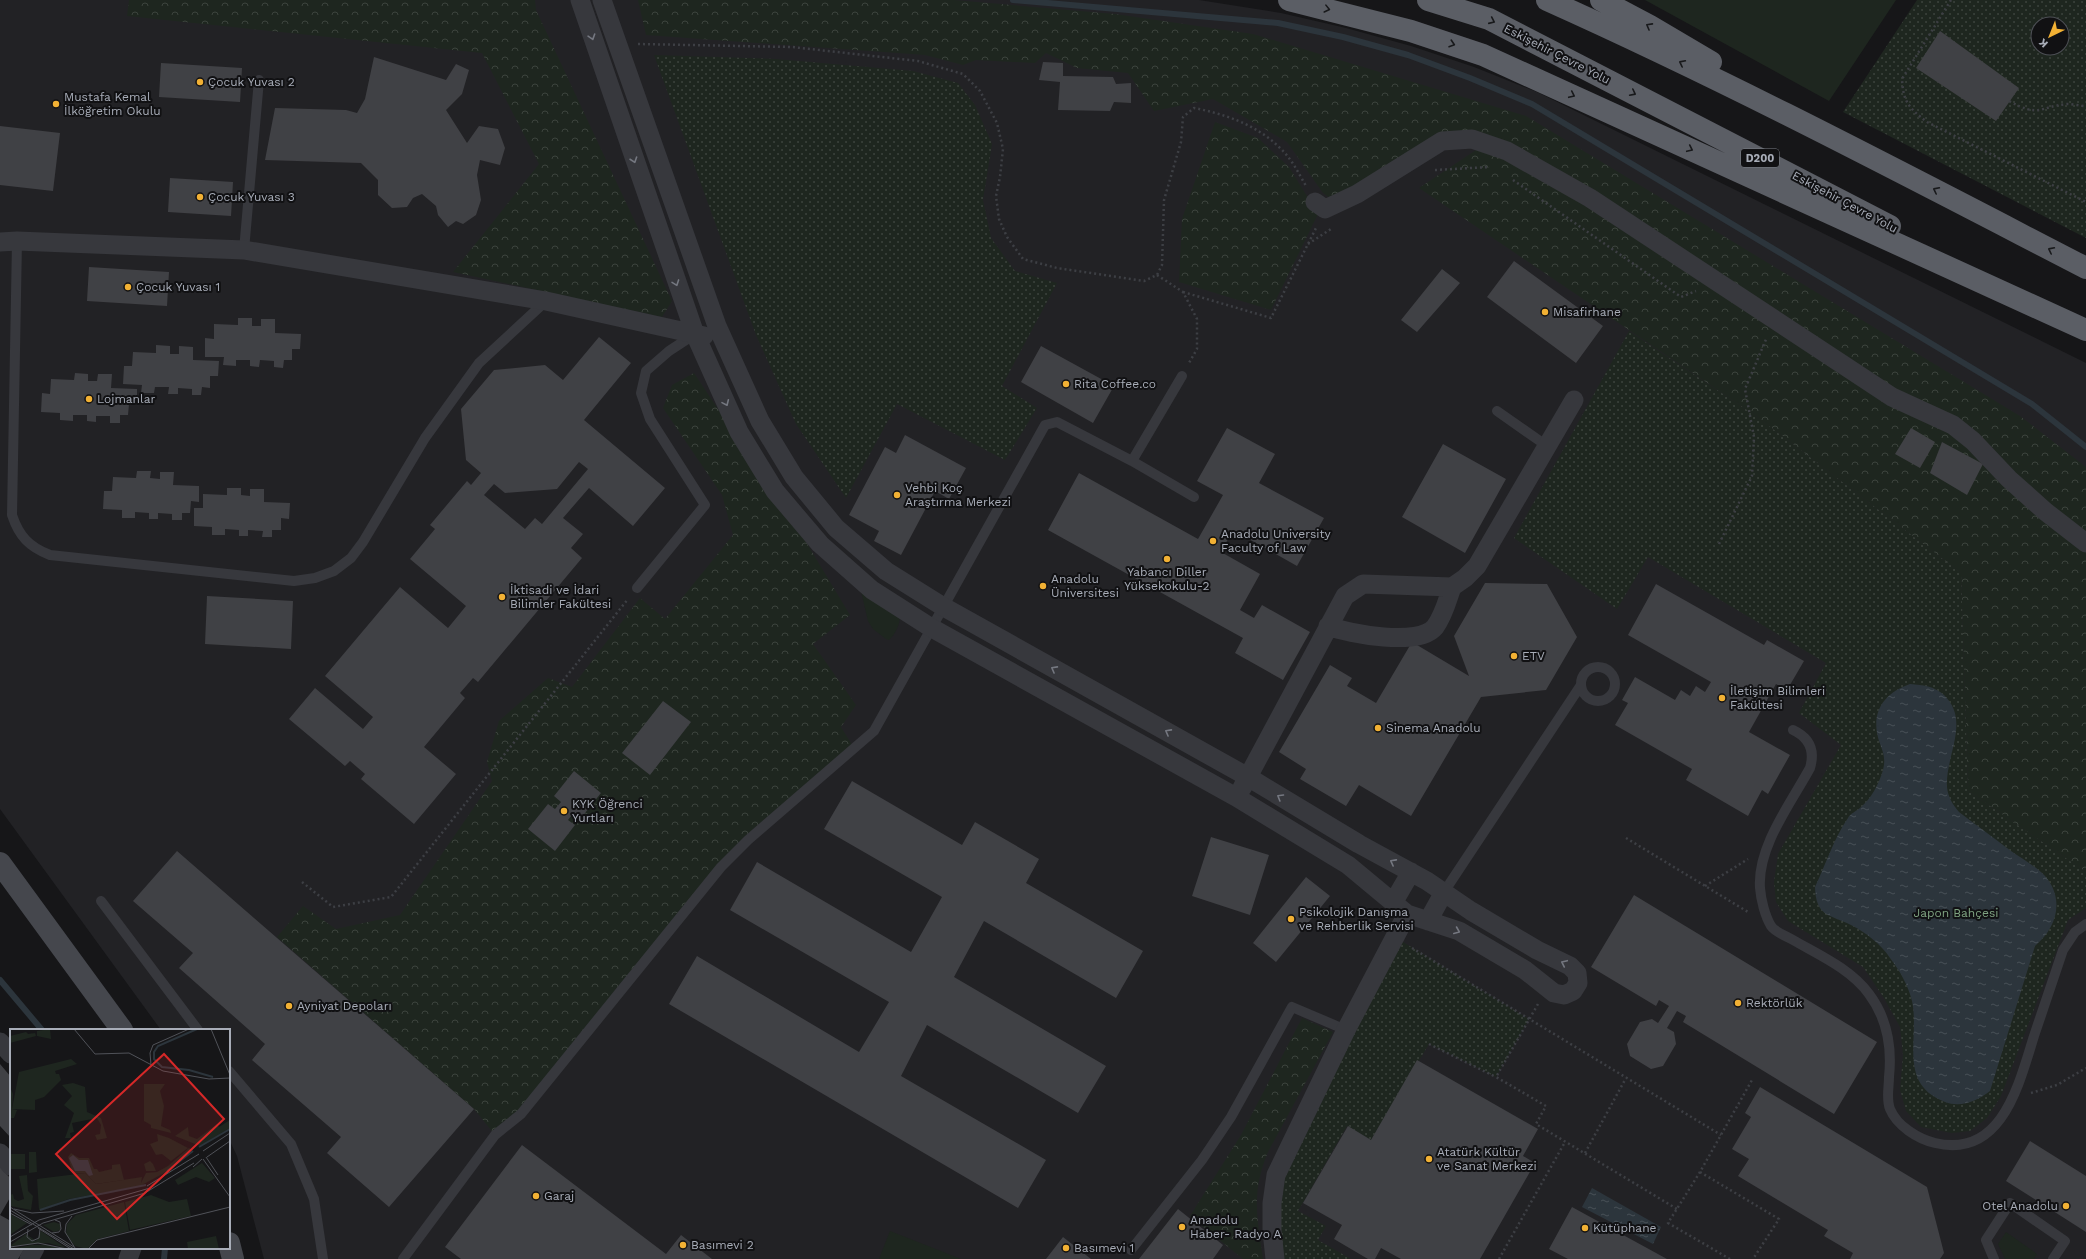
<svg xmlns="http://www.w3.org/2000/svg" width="2086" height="1259" font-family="'Work Sans',sans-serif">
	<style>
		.built { fill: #222225 }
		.green { fill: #1e261f }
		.forest { fill: url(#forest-crowns) }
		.park { fill: url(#park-dots); fill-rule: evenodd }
		.water { fill: url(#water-ripples) }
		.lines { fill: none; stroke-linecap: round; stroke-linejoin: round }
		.stream { stroke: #2c353c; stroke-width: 6 }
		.building { fill: #404145; fill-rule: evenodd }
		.path { stroke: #3d3f44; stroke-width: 2.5; stroke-dasharray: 2 3; stroke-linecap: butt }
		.service { stroke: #37383d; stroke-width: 10 }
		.minor { stroke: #37383d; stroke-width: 19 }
		.secondary { stroke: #45474d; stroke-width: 22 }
		.trunk { stroke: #5b5e65; stroke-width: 22 }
		.oneway { stroke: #18191b }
		.oneway2 { stroke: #757881 }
		.poi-dot { fill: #f2b134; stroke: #111113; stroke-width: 1.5 }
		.labels { text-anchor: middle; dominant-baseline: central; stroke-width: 4; stroke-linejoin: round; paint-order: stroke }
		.shield { fill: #111113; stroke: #7b7e86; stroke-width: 1 }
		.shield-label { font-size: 11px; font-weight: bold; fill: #a8adb8 }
		.street-label { font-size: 12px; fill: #a8adb8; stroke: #111113 }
		.poi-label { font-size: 12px; fill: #a8adb8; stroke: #111113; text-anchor: start }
		.park-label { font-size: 12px; fill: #7fa381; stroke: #111113 }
		.inset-river { fill: none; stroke: #2c353c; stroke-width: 2 }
		.inset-road { fill: none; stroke: #505258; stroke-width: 1 }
		.view { fill: #d62828; fill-opacity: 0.15; stroke: #d62828; stroke-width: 2 }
		.inset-edge { fill: none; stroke: #a8adb8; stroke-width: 2 }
	</style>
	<defs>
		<pattern id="forest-crowns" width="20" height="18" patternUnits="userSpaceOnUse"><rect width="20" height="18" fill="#1e261f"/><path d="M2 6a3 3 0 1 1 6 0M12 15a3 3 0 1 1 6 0" fill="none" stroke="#3c433d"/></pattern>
		<pattern id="park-dots" width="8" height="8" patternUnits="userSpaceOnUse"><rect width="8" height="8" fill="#1e261f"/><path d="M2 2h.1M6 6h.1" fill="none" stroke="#3c433d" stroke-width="1.8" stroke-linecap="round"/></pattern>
		<pattern id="water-ripples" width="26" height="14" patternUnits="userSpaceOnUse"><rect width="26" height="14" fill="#2c353c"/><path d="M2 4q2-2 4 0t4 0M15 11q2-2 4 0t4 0" fill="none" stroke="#485056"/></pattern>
	</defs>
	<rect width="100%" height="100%" fill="#161618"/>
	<!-- built -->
	<path class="built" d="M0,0H1199L1281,13L1346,28L1411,46L1474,67L1537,92L2086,363V1259H264L237,1156L229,1139V1030H161L0,809Z"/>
	<!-- green -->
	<path class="green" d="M1645,0H1896L1829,101Z
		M861,591L900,616C900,624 895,635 889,640L886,639L873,629L868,621Z
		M890,1231L961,1259H879Z
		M2006,1232L2037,1254L2034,1259H2005L1998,1244Z"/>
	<!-- forest -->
	<path class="forest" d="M129,0H535L536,10L672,301L662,317L453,272L539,164L482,53L127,16Z
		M638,0H954L1115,14L1253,34L1526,116L2020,416L2086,467V872L1968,791L1961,573L1756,416L1419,188L1494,138L1469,132L1330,198L1323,193L1287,142L1213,99L1154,111L1128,73L1077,68L1046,53L1035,63L976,60L963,65L925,55L646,35Z
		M1215,122L1258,138L1289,167L1318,214L1271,310L1179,282L1182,219Z
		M694,373L803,537L850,615L813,644L856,705L841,727L854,748L748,840L521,1114L495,1135L474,1109L277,937L303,906L336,929L400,915L492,781L487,762L499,721L548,678L572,687L640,598L665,619L733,535L722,495L663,408L672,385Z
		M1302,1018L1333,1032L1268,1152C1251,1193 1257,1217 1263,1259H1243L1190,1216L1241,1135Z"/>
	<!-- park -->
	<path class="park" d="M1917,0H2086V238L1843,112ZM2038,24H2062V48H2038Z
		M654,55L776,59L913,71L958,83L975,105L992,144L983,200L991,238L1015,271L1057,283L1002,386L1037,408L1005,460L897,404L846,498L796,424L756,335Z
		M1629,331L1756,416L1961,573L1968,791L2086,872V908L2068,920L2001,1096L1987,1118L1970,1131L1952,1133L1921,1127L1906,1111L1900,1090L1903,1055L1900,1027L1884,998L1863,967L1788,921L1776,902L1774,882L1778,854L1841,745L1799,713L1826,663L1648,557L1617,609L1514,538Z
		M1395,937L1529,1019L1496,1077L1429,1044L1371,1140L1347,1126L1298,1211L1326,1226L1318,1240L1351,1259H1275L1272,1203Z"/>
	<!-- water -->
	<path class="water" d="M1910,684C1923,685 1934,686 1944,695C1971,721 1945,756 1947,787C1948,797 1953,805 1959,812C1976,825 1994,838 2011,851C2022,859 2036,866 2045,876C2065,899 2057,928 2035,946L1990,1091C1977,1101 1961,1108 1945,1102C1897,1084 1920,1038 1912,1001C1908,985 1900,971 1890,958C1881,944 1865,932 1851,925C1829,914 1816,917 1815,887C1826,864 1834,838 1848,818C1850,814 1856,811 1860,808C1871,799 1879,784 1883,770C1886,758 1883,752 1879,741C1870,712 1884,693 1910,684Z
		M1592,1188L1661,1227L1653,1244L1582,1207Z"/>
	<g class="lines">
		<!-- stream -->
		<path class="stream" d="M1013,0L1278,23L1343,37L1408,55L1470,78L1532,104L2032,404L2086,447
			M0,980L42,1030
			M164,1259L165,1248"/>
	</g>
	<!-- building -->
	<path class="building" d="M1940,31L2019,88L1996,121L1916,68Z
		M374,57L446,80L456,64L469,70L462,94L446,110L467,143L479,126L498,129L505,148L500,165L480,160L477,175L481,200L476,215L463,224L456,221L448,227L438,215L436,206L422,194L413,198L407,207L392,208L378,195V180L361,163L265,160L275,108L346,110L357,113L365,99Z
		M1043,62L1063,63V76L1113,77L1116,84L1131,83V103L1114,102L1110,111L1058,110L1060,82L1039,80Z
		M161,63L242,68L240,102L159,97Z
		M0,126L60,133L53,191L0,185Z
		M170,178L233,182L231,216L168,212Z
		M1514,261L1603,326L1576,363L1487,297Z
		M89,267L169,272L167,306L87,301Z
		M1442,269L1460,283L1417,332L1401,320Z
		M238,318H252V326H261V319H275V333L301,334L300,349H292V360H284L283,368L274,367V361L260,360L259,367L250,366V360H236V366L223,365L224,357H205V338L214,339V324L238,325Z
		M599,337L631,363L584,420L665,488L633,526L589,488L563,518L583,534L571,548L582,558L478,682L473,678L460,693L465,698L424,747L456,774L414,824L361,779L365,774L350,761L345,766L289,719L315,688L363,729L373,717L325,676L400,587L448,628L466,606L410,559L435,529L430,525L467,481L471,485L481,473L466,460L461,409L494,370L545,365L563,380ZM579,462L588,469L542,524L535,518L525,529L484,495L494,484L505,493L557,489Z
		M156,345L170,346V354H179V346L193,347V360L219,361L218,376H210V388L202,387L201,395H192V389L178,388V394H168L169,387H155L154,393H141L142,385L123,384L124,366H132L133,352L156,353Z
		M1041,346L1114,386L1093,423L1021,382Z
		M75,373L88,374V381H97L98,374H112L111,388L137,389V404H129L128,415H120V423H110V416H96V422L87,421V415H73V421L60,420V413L41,412L42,393L50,394L51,379L74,380Z
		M1227,428L1275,454L1259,483L1324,518L1297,566L1233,530L1221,552L1260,574L1240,610L1254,618L1262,605L1310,632L1283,680L1235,653L1243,638L1048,530L1079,473L1198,539L1223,495L1197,481Z
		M1911,428L1935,442L1920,468L1895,454Z
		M905,435L966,468L949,499L935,491L901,555L874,541L879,531L849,515L885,447L896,453Z
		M1942,442L1983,464L1967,495L1930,473Z
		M1443,444L1506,479L1465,553L1402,517Z
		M137,471H151L150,478L160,479V472H174L173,485L199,486V502L191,501L190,513H182V520H172V514L158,513V519H149V513L135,512V518H122V510L103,509L104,491H112L113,477L136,478Z
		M227,488H241V495L250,496V489H264V502L290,503L289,519L281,518V530H272V537H262L263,531L248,530V536H239V530L225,529V535H212V527L194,526V508H203V494L227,495Z
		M1485,583L1547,584L1577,637L1546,690L1481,697L1411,816L1359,785L1346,806L1300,779L1306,769L1279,752L1330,665L1352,678L1347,686L1376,703L1412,642L1469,676L1454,636Z
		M1656,584L1764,645L1767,640L1804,661L1787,690L1776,684L1749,732L1790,755L1768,794L1762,790L1748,816L1686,780L1692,769L1615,725L1628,703L1622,700L1635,677L1675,700L1681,690L1690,696L1696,686L1705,692L1711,682L1628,635Z
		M207,596L293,601L291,649L205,644Z
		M663,701L691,722L650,775L622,753Z
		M574,771L601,793L581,818L574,812L568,820L575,825L555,851L528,829L548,804L555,809L561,802L554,796Z
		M852,781L962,845L975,822L1039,859L1026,883L1143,951L1116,998L984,921L954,977L1106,1066L1078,1113L927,1025L901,1076L1046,1160L1018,1208L669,1004L697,956L859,1052L889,1002L730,910L757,862L911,952L942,897L824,829Z
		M1211,837L1269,855L1250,915L1192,896Z
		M177,851L474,1109L389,1207L327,1153L341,1137L252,1060L265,1044L179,968L193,953L133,901Z
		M1306,877L1330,896L1276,962L1253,943Z
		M1634,895L1877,1042L1834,1114L1683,1022L1686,1016L1677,1011L1667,1028L1674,1032L1676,1044L1663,1066L1651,1069L1630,1056L1627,1044L1640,1022L1652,1019L1658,1023L1669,1006L1659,1000L1656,1006L1591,967Z
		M1417,1060L1538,1129L1523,1156L1535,1163L1480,1259H1401L1381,1248L1375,1259H1368L1334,1239L1342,1225L1303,1203L1348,1126L1371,1140Z
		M0,1064L11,1077V1138L0,1126Z
		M1760,1087L1927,1187L1944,1253L1940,1259H1850L1853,1253L1824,1236L1828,1230L1738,1176L1749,1159L1732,1149L1751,1117L1745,1113Z
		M2030,1141L2086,1176V1232L2006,1181Z
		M522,1145L666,1254L681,1235L712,1259H461L445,1247Z
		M0,1167L11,1179V1196L0,1215L9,1220L11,1216V1248H25L18,1259H0Z
		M1572,1207L1667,1259H1568L1549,1249Z
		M1178,1209L1223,1245L1213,1259H1139Z
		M1063,1237L1091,1259H1046Z"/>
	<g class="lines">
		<!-- path -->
		<path class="path" d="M1951,0L1902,79C1903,102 1909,108 1927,122L2086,202
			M638,44L792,47L918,61L963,74L980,91L997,123L1003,149L1000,177L996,196L999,219L1007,237L1023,259L1057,268L1144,281L1157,275L1162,265L1164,200L1181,142L1183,117L1194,108C1225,114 1257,125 1280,148C1291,158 1298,172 1306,186
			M2009,101C2040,118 2038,107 2067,104C2073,104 2080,106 2086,106
			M1435,170L1490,167
			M1513,180L1681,297L1696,291
			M1308,244L1331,229
			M1157,275L1183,292L1197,319V349L1189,363
			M1183,292L1271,318L1317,226
			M1719,544L1752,476L1754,437L1745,389L1767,337
			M1626,838L1748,912
			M302,882L333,907L391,897L628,599
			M1705,886L1748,859
			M1412,948L1721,1135
			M1538,1004L1496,1077L1546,1106L1536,1124L1677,1209
			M1429,1044L1496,1077
			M2031,1093L2057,1085L2086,1068
			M1585,1153L1626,1078
			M1700,1172L1779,1219L1753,1259
			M1499,1259L1565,1142
			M1730,1259L1668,1223L1700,1172L1752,1080"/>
		<!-- service -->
		<path class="service" d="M17,241L12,515C19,536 29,547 50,555L294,581L315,578L334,571L351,558L363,542L425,438L479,363L546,301
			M244,250L259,80
			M1497,411L1547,446
			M1132,461L1182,376
			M637,588L705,505L650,419L641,393L646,371L669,351L695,334
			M1581 684a17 17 0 1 1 34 0a17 17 0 1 1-34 0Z
			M1793,730C1810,738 1815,751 1810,768C1791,803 1757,847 1760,888C1761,900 1765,916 1771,926C1775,932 1786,936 1793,940C1819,955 1851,969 1869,994C1887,1018 1892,1048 1889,1077C1889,1088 1886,1099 1890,1109C1897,1126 1918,1139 1935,1143C2002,1159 2019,1084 2034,1036C2044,1007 2053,979 2063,950L2075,932L2086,924
			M1444,892L1581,685
			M101,901L198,1030
			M229,1071L291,1144L314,1199L323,1259
			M1131,1250L1202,1160L1231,1117L1292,1007L1346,1030
			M403,1259L495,1135L521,1114L721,867L748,840L874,731L1045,425L1057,422L1132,461L1194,497
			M1994,1259L1986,1240L2010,1203L2065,1241L2053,1259"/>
		<!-- minor -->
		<path class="minor" d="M580,0L695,334L739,432L775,491L820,544L872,590L930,627L1236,797L1348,865L1407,914L1459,931L1525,970L1554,993L1564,995L1573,991L1578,983L1577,973L1570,966L1537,950L1471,911L1427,881L1359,844L1248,777L942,606L886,571L836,528L794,477L760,421L717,326L602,0
			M1315,202L1325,209L1357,194L1442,141L1472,139L1507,151L1590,198L1892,397L1953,425L1973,441L2009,479L2046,512L2086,543
			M0,242L17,241L244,250L546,301L704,336
			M1328,626C1350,634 1419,647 1435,627C1444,615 1447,601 1452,587
			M1242,788L1345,596L1363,584L1452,587L1465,578L1477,566L1574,400
			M1393,903L1411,872
			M1428,921L1444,892
			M0,1042L11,1054
			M0,1153L11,1166
			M29,1259L35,1248
			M128,1259L132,1248
			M1275,1259L1272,1231V1203L1276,1175L1346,1030L1407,914"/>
		<!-- secondary -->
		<path class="secondary" d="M0,863L122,1030
			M229,1243L233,1259"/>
		<!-- trunk -->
		<path class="trunk" d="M1289,0L1411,31L1483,55L2086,330
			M1428,0L1489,19L1890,226
			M1547,0C1730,82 1908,176 2086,268
			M1601,0L1650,26L1711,62"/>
	</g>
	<!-- one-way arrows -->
	<defs><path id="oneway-chevron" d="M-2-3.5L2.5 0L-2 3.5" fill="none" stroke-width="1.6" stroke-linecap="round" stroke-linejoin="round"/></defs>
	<g class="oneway">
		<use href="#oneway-chevron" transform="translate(1327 9) rotate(14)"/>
		<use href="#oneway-chevron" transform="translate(1492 21) rotate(24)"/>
		<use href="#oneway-chevron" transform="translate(1649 26) rotate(-151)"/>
		<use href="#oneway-chevron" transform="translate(1452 44) rotate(18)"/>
		<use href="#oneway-chevron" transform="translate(1682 63) rotate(-153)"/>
		<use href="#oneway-chevron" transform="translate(1633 93) rotate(27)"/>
		<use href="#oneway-chevron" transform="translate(1572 95) rotate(25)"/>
		<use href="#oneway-chevron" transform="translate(1690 149) rotate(25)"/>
		<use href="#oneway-chevron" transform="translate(1936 190) rotate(-153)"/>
		<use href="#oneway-chevron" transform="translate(2051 250) rotate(-153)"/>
	</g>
	<g class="oneway2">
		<use href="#oneway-chevron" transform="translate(592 37) rotate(72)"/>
		<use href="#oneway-chevron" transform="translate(634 160) rotate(71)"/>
		<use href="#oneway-chevron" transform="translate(676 283) rotate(70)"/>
		<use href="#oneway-chevron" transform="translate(726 403) rotate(66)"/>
		<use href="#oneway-chevron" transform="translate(1054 669) rotate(-151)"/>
		<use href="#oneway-chevron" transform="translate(1168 732) rotate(-151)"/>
		<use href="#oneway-chevron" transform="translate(1280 797) rotate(-149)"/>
		<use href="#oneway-chevron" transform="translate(1393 862) rotate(-152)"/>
		<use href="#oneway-chevron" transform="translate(1457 931) rotate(23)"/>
		<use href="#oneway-chevron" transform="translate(1564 963) rotate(-155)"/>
	</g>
	<!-- markers -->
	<g class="poi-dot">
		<circle cx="200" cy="82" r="4"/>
		<circle cx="56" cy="104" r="4"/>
		<circle cx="200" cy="197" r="4"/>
		<circle cx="128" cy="287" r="4"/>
		<circle cx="1545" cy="312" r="4"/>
		<circle cx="1066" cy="384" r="4"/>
		<circle cx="89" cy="399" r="4"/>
		<circle cx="897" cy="495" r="4"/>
		<circle cx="1213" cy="541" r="4"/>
		<circle cx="1167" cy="559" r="4"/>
		<circle cx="1043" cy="586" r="4"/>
		<circle cx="502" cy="597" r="4"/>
		<circle cx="1514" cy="656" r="4"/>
		<circle cx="1722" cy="698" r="4"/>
		<circle cx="1378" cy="728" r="4"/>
		<circle cx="564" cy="811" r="4"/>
		<circle cx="1291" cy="919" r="4"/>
		<circle cx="1738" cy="1003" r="4"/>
		<circle cx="289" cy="1006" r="4"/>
		<circle cx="1429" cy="1159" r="4"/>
		<circle cx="536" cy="1196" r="4"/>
		<circle cx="2066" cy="1206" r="4"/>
		<circle cx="1182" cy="1227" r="4"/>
		<circle cx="1585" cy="1228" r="4"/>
		<circle cx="683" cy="1245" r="4"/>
		<circle cx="1066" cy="1248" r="4"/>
	</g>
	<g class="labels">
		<!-- shield labels -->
		<rect class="shield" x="1741" y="149" width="38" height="18" rx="3"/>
		<g class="shield-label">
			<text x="1760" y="158">D200</text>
		</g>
		<!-- street labels -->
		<g class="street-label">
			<text transform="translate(1557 54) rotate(27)">Eskişehir Çevre Yolu</text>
			<text transform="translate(1845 202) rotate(28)">Eskişehir Çevre Yolu</text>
		</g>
		<!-- poi labels -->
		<g class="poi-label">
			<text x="208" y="82">Çocuk Yuvası 2</text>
			<text x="64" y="97">Mustafa Kemal<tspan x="64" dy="14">İlköğretim Okulu</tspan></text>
			<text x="208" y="197">Çocuk Yuvası 3</text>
			<text x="136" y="287">Çocuk Yuvası 1</text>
			<text x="1553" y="312">Misafirhane</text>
			<text x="1074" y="384">Rita Coffee.co</text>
			<text x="97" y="399">Lojmanlar</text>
			<text x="905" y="488">Vehbi Koç<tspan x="905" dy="14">Araştırma Merkezi</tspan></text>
			<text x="1221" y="534">Anadolu University<tspan x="1221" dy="14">Faculty of Law</tspan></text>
			<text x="1167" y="572" text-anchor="middle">Yabancı Diller<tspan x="1167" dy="14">Yüksekokulu-2</tspan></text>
			<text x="1051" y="579">Anadolu<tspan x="1051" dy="14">Üniversitesi</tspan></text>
			<text x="510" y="590">İktisadi ve İdari<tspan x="510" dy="14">Bilimler Fakültesi</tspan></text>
			<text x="1522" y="656">ETV</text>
			<text x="1730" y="691">İletişim Bilimleri<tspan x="1730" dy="14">Fakültesi</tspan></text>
			<text x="1386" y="728">Sinema Anadolu</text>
			<text x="572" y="804">KYK Öğrenci<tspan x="572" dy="14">Yurtları</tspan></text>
			<text x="1299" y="912">Psikolojik Danışma<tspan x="1299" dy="14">ve Rehberlik Servisi</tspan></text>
			<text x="1746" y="1003">Rektörlük</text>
			<text x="297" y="1006">Ayniyat Depoları</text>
			<text x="1437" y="1152">Atatürk Kültür<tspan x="1437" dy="14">ve Sanat Merkezi</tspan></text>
			<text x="544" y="1196">Garaj</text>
			<text x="2058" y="1206" text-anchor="end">Otel Anadolu</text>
			<text x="1190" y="1220">Anadolu<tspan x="1190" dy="14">Haber- Radyo A</tspan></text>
			<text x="1593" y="1228">Kütüphane</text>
			<text x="691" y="1245">Basımevi 2</text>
			<text x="1074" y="1248">Basımevi 1</text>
		</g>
		<!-- park labels -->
		<g class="park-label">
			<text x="1956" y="913">Japon Bahçesi</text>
		</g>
	</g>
	<!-- overview -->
	<g transform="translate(10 1029)">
		<rect width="220" height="220" fill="#161618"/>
		<path d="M19,123H26L27,143L19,144ZM0,125H15V140H0ZM141,166L159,173L177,170L181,187L120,201L115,173ZM0,185L17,194L0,206ZM44,193L50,195V201L44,203L33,196ZM31,202L56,219L38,214L0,217L16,205L26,212ZM22,216H38L54,220H1Z" fill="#1e261f"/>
		<path d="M134,55H155L150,62L154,77L151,97L160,101L161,104L141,99V96L134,92ZM0,58L3,65L2,80L7,81L4,89H1L0,92ZM220,91V99L190,117L165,107L178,98L179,107L187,110L207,95L209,98ZM179,119L183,122L156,143L130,157L59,170L29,181L27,150L75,144L86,155L132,148L131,154L136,144L147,143L158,137ZM140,132L143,135L146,142H136L134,135ZM17,146L18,162L23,167L21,181L0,177V166L3,165L4,170L8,172L14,170L9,147Z" fill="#1e261f"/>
		<path d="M40,0L41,10L27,7V2ZM16,3L18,5L25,4L26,7L0,14V7ZM61,30L67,35L45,42L46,45H49L51,51L34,68L25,71V81L2,80L9,43ZM63,54L75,58L77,83L91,89L97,109L87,111L85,106L90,105L91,96L87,89L62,94L64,103L60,104L61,109H55L64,84L54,76L62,67L52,56ZM147,105L159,109L178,119L161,132L152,125L146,126L140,115L148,112ZM61,124L69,129H79L84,140H87L89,143L102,140V136L110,135L114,151L86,155L75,144L63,145L58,128ZM192,134L205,149L199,153L186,148L168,156L165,151ZM114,173L119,202L88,210L77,220L65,217L56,205L57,195L66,186ZM206,207L209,220H178L177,213Z" fill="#1e261f"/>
		<path d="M63,126L69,131H78L83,146L79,147L75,142H65L59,129Z" fill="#2c353c"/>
		<path class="inset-river" d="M187,0L148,17L144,23V30L152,38L179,41L203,48M189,118L220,100M157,142L183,122M30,181L60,171L136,156"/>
		<path class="inset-road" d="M64,0L85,25L119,24L153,42L199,50L220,49M201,0L220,46M141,36L140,24L143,16L179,0M193,122L220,104M196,128L208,146M197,128L220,112M193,130L220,168M183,138L192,130M137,157L189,125M0,178L64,218M4,180L22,184L54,182M0,181L64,220M0,184L22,196M62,187L56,195L55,203L65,219M28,199L61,220M18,200L17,208L22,212L29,209L30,200M42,204L49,203L51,200L50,193L45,191M0,208L29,191L140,159M0,213L33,194L135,164L184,134M0,218L28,214L57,220M78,220L87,211L220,178"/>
		<path class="view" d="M154,25L214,90L107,190L46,125Z"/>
		<rect width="220" height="220" class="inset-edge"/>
	</g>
	<!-- north arrow -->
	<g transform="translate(2050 36) rotate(223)"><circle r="19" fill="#111113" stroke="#4d4f55"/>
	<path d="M0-3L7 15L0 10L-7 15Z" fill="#f2b134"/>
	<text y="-6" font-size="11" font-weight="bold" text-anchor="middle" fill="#a8adb8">K</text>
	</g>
</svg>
